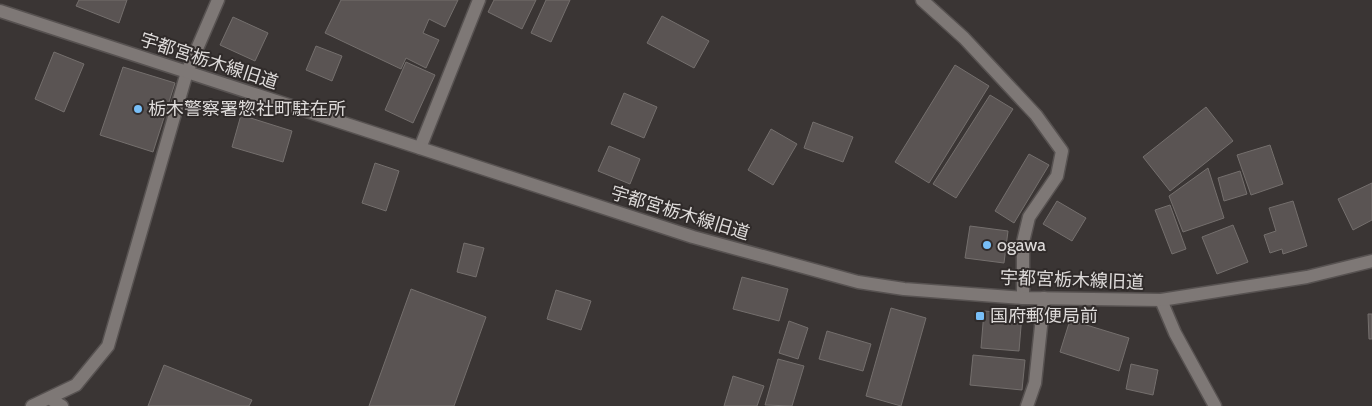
<svg xmlns="http://www.w3.org/2000/svg" width="1372" height="406" font-family="Cabin,'Noto Sans JP',sans-serif">
	<style>
		.building { fill: #5a5453; stroke: #746f6d }
		.lines { fill: none; stroke-linecap: round; stroke-linejoin: round }
		.minor-casing { stroke: #575251; stroke-width: 15 }
		.tertiary-casing { stroke: #575251; stroke-width: 15 }
		.minor { stroke: #7e7876; stroke-width: 12 }
		.tertiary { stroke: #7e7876; stroke-width: 12 }
		.poi-dot { fill: #78bff8; stroke: #302b2a; stroke-width: 2 }
		.labels { text-anchor: middle; dominant-baseline: central; stroke-width: 4; stroke-linejoin: round; paint-order: stroke }
		.street-label { font-size: 18px; fill: #dedbda; stroke: #302b2a }
		.poi-label { font-size: 18px; fill: #dedbda; stroke: #302b2a; text-anchor: start }
	</style>
	<rect width="100%" height="100%" fill="#3a3534"/>
	<!-- building -->
	<path class="building" d="M79,0H127L119,23L76,6Z
		M341,0H458L445,27L429,19L423,33L439,40L426,68L406,58L401,69L325,33Z
		M494,0H536L522,29L488,12Z
		M546,0H570L551,42L531,33Z
		M662,16L709,41L694,68L647,43Z
		M233,17L268,33L255,61L220,45Z
		M316,46L342,56L332,81L306,70Z
		M54,52L84,64L64,112L35,99Z
		M406,62L435,75L413,123L385,110Z
		M955,65L989,86L929,183L895,162Z
		M123,67L175,83L153,152L100,135Z
		M624,93L657,107L644,138L611,124Z
		M990,95L1013,109L956,198L933,184Z
		M1206,107L1233,141L1170,191L1143,157Z
		M241,115L292,131L283,162L232,147Z
		M813,122L853,137L843,162L804,148Z
		M771,129L797,144L773,185L748,170Z
		M1270,145L1283,184L1251,195L1237,155Z
		M609,146L640,159L630,184L598,171Z
		M1029,154L1049,165L1014,223L995,211Z
		M375,163L399,171L386,211L362,203Z
		M1208,168L1224,218L1183,232L1169,196Z
		M1240,171L1247,194L1224,201L1218,178Z
		M1372,183V220L1353,230L1338,199Z
		M1057,201L1086,218L1072,241L1043,224Z
		M1293,201L1307,246L1283,254L1282,249L1270,253L1264,235L1276,231L1269,208Z
		M1170,205L1186,249L1172,254L1155,210Z
		M1233,225L1248,262L1217,274L1202,237Z
		M970,226L1008,231L1004,263L965,258Z
		M464,243L484,248L476,277L457,272Z
		M742,277L788,289L779,321L733,309Z
		M411,289L486,317L454,406H369Z
		M556,290L591,301L581,330L547,319Z
		M891,308L926,318L901,406L866,396Z
		M984,311L1022,314L1019,351L981,348Z
		M1368,314H1372V339H1369Z
		M1070,320L1129,338L1119,371L1060,352Z
		M789,321L808,328L798,359L779,353Z
		M827,331L871,344L863,371L819,359Z
		M973,355L1025,360L1022,390L970,385Z
		M778,359L804,366L792,406L765,405Z
		M1131,364L1158,370L1153,395L1126,389Z
		M164,365L252,400L249,406H148Z
		M733,376L764,386L757,406H724Z"/>
	<g class="lines">
		<defs>
			<path id="minor" d="M922,0L964,38L1036,115L1062,151L1057,176L1029,217L1023,242V298
				M420,148L479,0
				M1161,300L1175,333L1215,406
				M49,398L62,406
				M32,406L76,385L108,346L187,72L218,0
				M1027,406L1035,383L1044,298"/>
			<path id="tertiary" d="M0,11L693,237L858,282L904,289L1023,298L1161,300L1307,277L1372,261"/>
		</defs>
		<!-- minor casing -->
		<use href="#minor" class="minor-casing"/>
		<!-- tertiary casing -->
		<use href="#tertiary" class="tertiary-casing"/>
		<!-- minor -->
		<use href="#minor" class="minor"/>
		<!-- tertiary -->
		<use href="#tertiary" class="tertiary"/>
	</g>
	<!-- markers -->
	<g class="poi-dot">
		<circle cx="138" cy="109" r="5"/>
		<circle cx="987" cy="245" r="5"/>
		<rect x="975" y="311" width="10" height="10" rx="2.5"/>
	</g>
	<g class="labels">
		<!-- street labels -->
		<g class="street-label">
			<text transform="translate(209 61) rotate(18)">宇都宮栃木線旧道</text>
			<text transform="translate(680 213) rotate(17)">宇都宮栃木線旧道</text>
			<text transform="translate(1072 280) rotate(2)">宇都宮栃木線旧道</text>
		</g>
		<!-- poi labels -->
		<g class="poi-label">
			<text x="148" y="109">栃木警察署惣社町駐在所</text>
			<text x="997" y="245">ogawa</text>
			<text x="990" y="316">国府郵便局前</text>
		</g>
	</g>
</svg>
